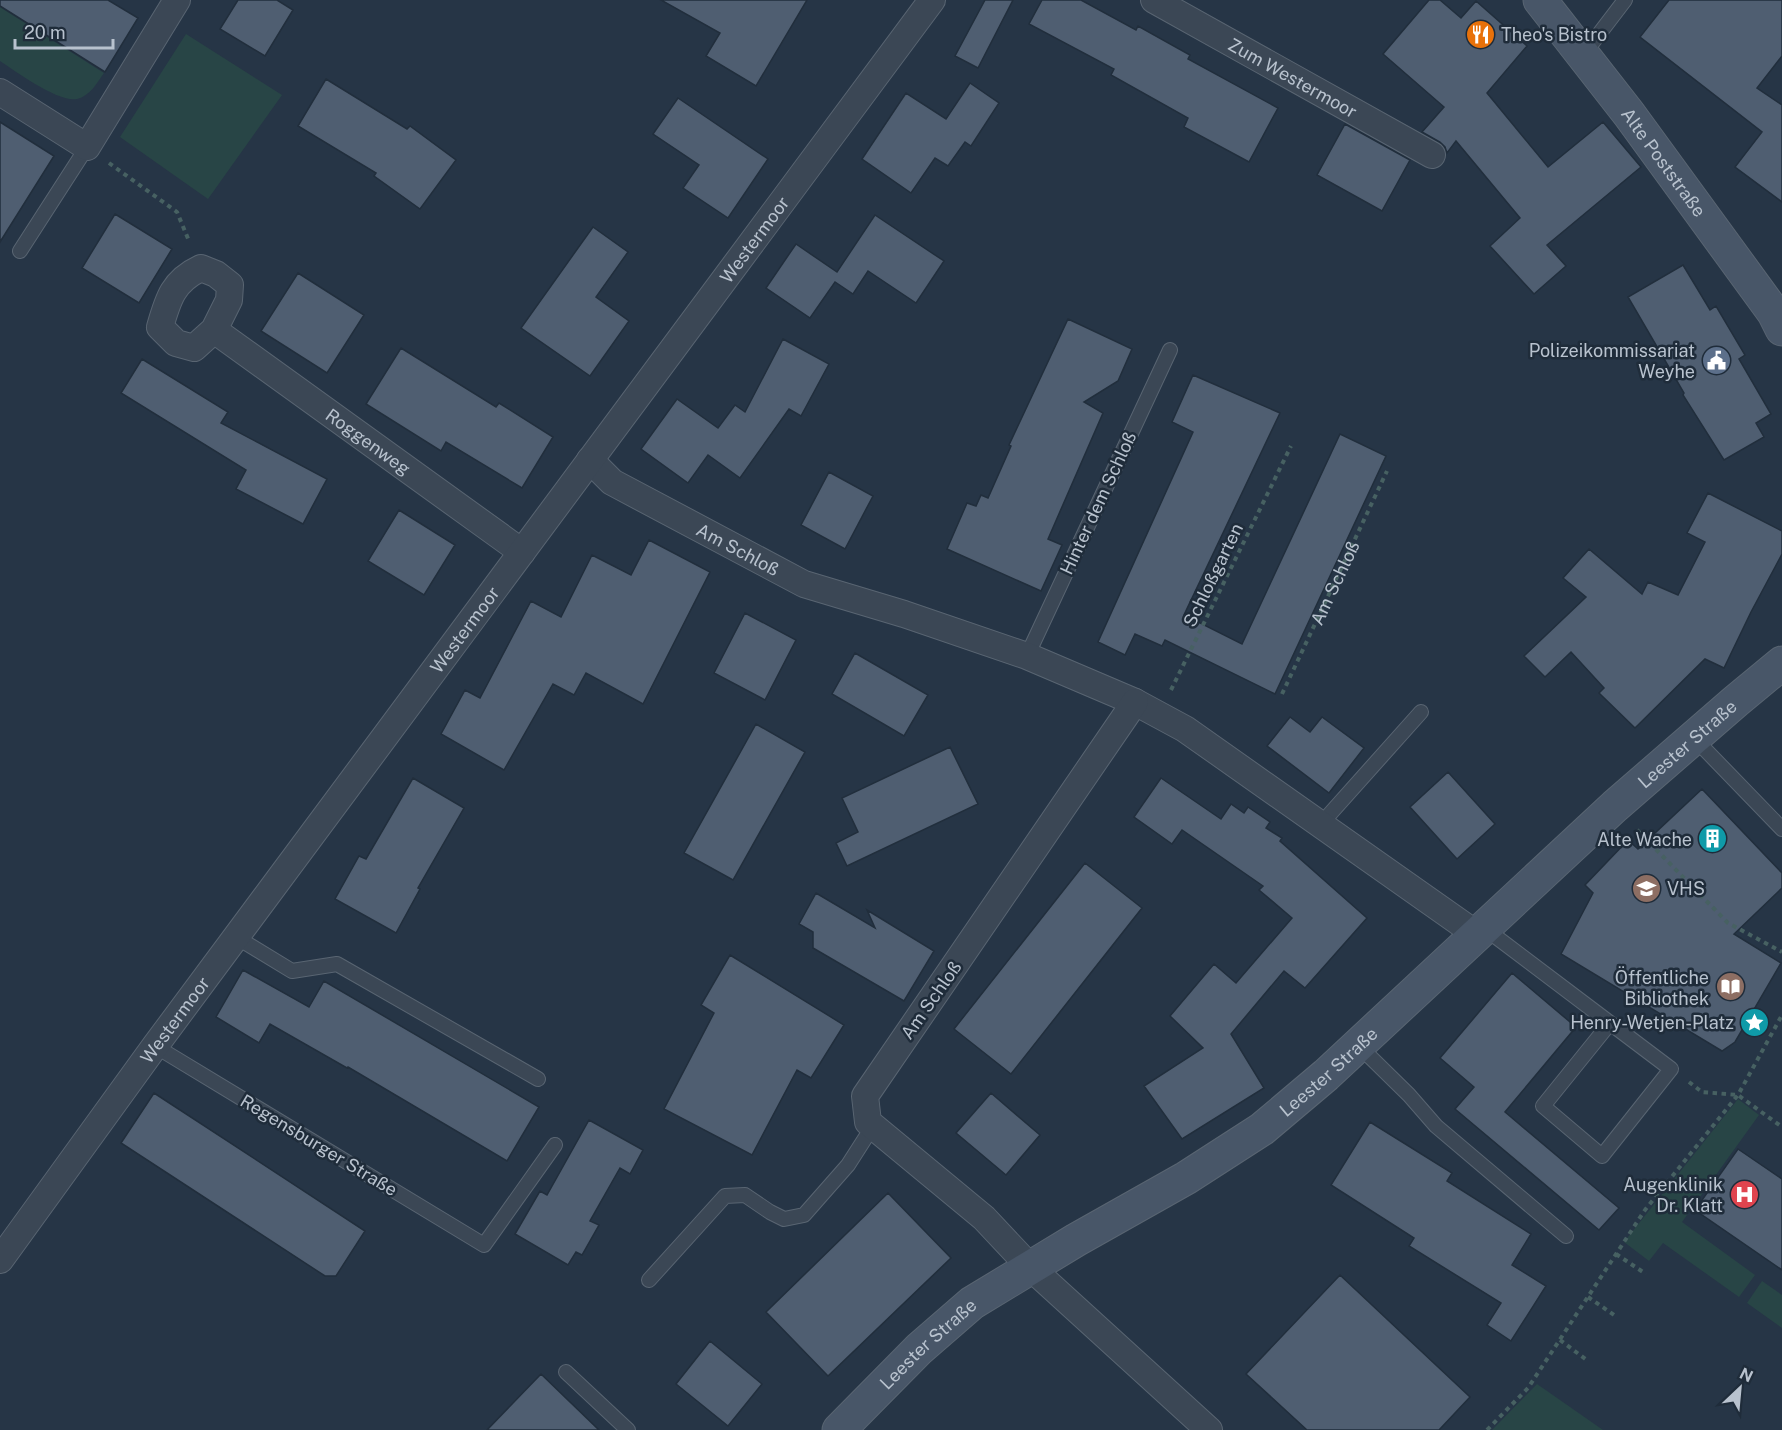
<svg xmlns="http://www.w3.org/2000/svg" width="1782" height="1430" font-family="'Public Sans',sans-serif">
	<style>
		.green { fill: #284546 }
		.building { fill: #4f5e71; stroke: #212e3c; stroke-width: 1.5 }
		.lines { fill: none; stroke-linecap: round; stroke-linejoin: round }
		.lane-casing { stroke: #596572; stroke-width: 16 }
		.street-casing { stroke: #596572; stroke-width: 28 }
		.secondary-casing { stroke: #596572; stroke-width: 35 }
		.path { stroke: #476162; stroke-width: 4; stroke-dasharray: 4.5 4.5; stroke-linecap: butt }
		.lane { stroke: #3b4755; stroke-width: 14 }
		.street { stroke: #3b4755; stroke-width: 26 }
		.secondary { stroke: #485668; stroke-width: 33 }
		.labels { text-anchor: middle; dominant-baseline: central; stroke-width: 5; stroke-linejoin: round; paint-order: stroke }
		.poi-label { font-size: 18px; fill: #b8c2ce; stroke: #1f2c3a; text-anchor: end }
		.street-label { font-size: 18px; fill: #b8c2ce; stroke: #1f2c3a }
	</style>
	<rect width="100%" height="100%" fill="#263546"/>
	<!-- green -->
	<path class="green" d="M0,7L104,73C97,83 90,96 77,99C59,103 15,71 0,61Z
		M186,34L282,95L208,199L120,137Z
		M1738,1099L1759,1115L1682,1222L1755,1275L1739,1297L1663,1243L1649,1261L1624,1242Z
		M1762,1281L1782,1295V1328L1747,1303Z
		M1537,1384L1603,1430H1492Z"/>
	<!-- building -->
	<path class="building" d="M0,0H108L138,18L105,72L0,6Z
		M238,0H277L293,10L265,56L220,29Z
		M661,0H807L756,86L706,56L720,33Z
		M985,0H1013L978,68L955,56Z
		M1042,0H1081L1136,30L1138,26L1190,55L1188,59L1278,108L1249,162L1184,127L1188,118L1111,75L1114,69L1029,24Z
		M1429,0H1440L1461,18L1476,1L1527,46L1487,93L1548,167L1603,122L1641,167L1547,245L1566,266L1534,294L1490,246L1520,218L1456,141L1447,153L1445,147L1440,142L1422,132L1444,107L1383,54Z
		M1669,0H1782V56L1757,88L1782,105V202L1735,167L1762,132L1640,37Z
		M326,79L407,129L410,126L456,160L420,209L374,176L376,173L298,126Z
		M970,83L999,103L971,146L965,142L948,166L935,158L911,193L862,159L906,93L946,119Z
		M678,98L768,159L728,218L683,188L699,165L653,134Z
		M0,122L54,156L0,242Z
		M1345,124L1410,160L1382,211L1317,175Z
		M115,214L172,249L139,303L82,268Z
		M875,215L944,261L916,303L868,271L853,294L835,282L810,318L766,288L796,244L837,272Z
		M593,227L628,252L596,297L629,321L590,376L521,328Z
		M1683,265L1710,310L1716,306L1745,355L1739,359L1771,414L1756,423L1764,437L1724,460L1683,395L1684,393L1628,297Z
		M298,273L364,315L327,373L261,331Z
		M1068,319L1132,349L1118,381L1084,402L1103,413L1048,539L1062,545L1041,591L947,549L967,503L976,506L981,495L988,498L1011,446L1009,445Z
		M783,339L829,364L801,416L789,409L740,478L708,455L688,483L641,449L677,399L718,428L735,405L745,412Z
		M401,348L496,407L499,403L553,437L522,488L446,442L441,451L366,404Z
		M142,359L228,412L221,423L327,479L303,524L236,489L246,470L121,393Z
		M1193,375L1280,413L1184,615L1242,644L1340,434L1386,456L1275,694L1165,640L1162,646L1135,634L1125,655L1098,642L1193,432L1172,422Z
		M829,472L873,496L845,549L801,525Z
		M1708,493L1782,531V554L1751,612L1724,668L1705,659L1635,728L1599,693L1604,688L1571,652L1545,677L1524,656L1586,597L1563,578L1589,549L1642,594L1648,582L1678,595L1705,542L1687,533Z
		M399,510L455,545L424,595L368,561Z
		M649,540L710,572L643,704L586,673L574,695L553,684L504,770L441,734L465,690L480,698L531,601L561,617L592,555L631,575Z
		M745,613L796,640L765,700L714,673Z
		M855,653L928,695L904,736L832,694Z
		M1290,717L1310,732L1322,717L1364,748L1329,793L1267,746Z
		M756,724L805,752L733,880L684,853Z
		M950,747L978,804L847,866L836,843L858,832L842,798Z
		M1448,772L1495,824L1457,859L1410,807Z
		M413,778L464,808L418,888L420,889L396,933L335,899L359,856L366,859Z
		M1161,778L1221,819L1231,804L1244,813L1248,807L1270,822L1266,828L1282,838L1280,841L1367,918L1305,988L1284,971L1231,1034L1264,1088L1182,1139L1144,1086L1203,1048L1170,1016L1214,964L1236,983L1292,918L1259,890L1263,886L1182,830L1172,844L1134,817Z
		M1702,789L1782,873V888L1734,934L1781,963L1735,1042L1722,1051L1561,954L1593,893L1585,885L1628,840L1638,849Z
		M1085,863L1142,908L1011,1074L954,1029Z
		M816,893L875,928L867,910L934,951L904,1001L813,948V932L799,924Z
		M730,955L844,1025L811,1078L797,1070L752,1155L664,1109L714,1013L701,1005Z
		M243,970L309,1007L324,981L539,1107L507,1161L348,1067L347,1068L270,1024L259,1043L216,1017Z
		M1512,973L1576,1027L1505,1112L1619,1208L1599,1230L1455,1109L1474,1087L1440,1058Z
		M154,1093L365,1231L336,1276H325L121,1143Z
		M991,1093L1040,1135L1006,1175L956,1133Z
		M589,1120L643,1150L630,1174L620,1168L590,1221L599,1225L582,1255L576,1252L568,1265L515,1234L540,1191L547,1195Z
		M1370,1122L1452,1173L1447,1181L1531,1234L1512,1265L1546,1286L1511,1341L1487,1325L1501,1303L1409,1246L1414,1238L1331,1185Z
		M1738,1149L1782,1179V1270L1695,1210Z
		M888,1193L951,1258L828,1376L766,1312Z
		M1340,1275L1470,1397L1439,1430H1307L1246,1374Z
		M710,1341L762,1384L728,1426L676,1384Z
		M541,1374L599,1430H487Z"/>
	<g class="lines">
		<defs>
			<path id="lane" d="M1583,55L1625,0
				M20,251L87,147
				M1027,656L1170,350
				M1693,737L1782,829
				M1320,825L1421,712
				M1483,927L1610,1023L1543,1106L1602,1156L1671,1069L1610,1023
				M236,937L292,971L337,964L538,1079
				M1358,1045L1409,1095L1436,1126L1566,1236
				M155,1046L484,1245L555,1145
				M649,1280L725,1196L745,1195L770,1212L784,1219L804,1215L848,1165L873,1126
				M566,1372L628,1430"/>
			<g id="street">
				<path id="s2" d="M1154,0L1432,155"/>
				<path d="M0,92L87,147L177,0"/>
				<path id="s3" d="M214,330L194,348L176,343L160,327C168,299 173,281 201,268L216,274L230,285L229,300L214,330L522,552"/>
				<path id="s4" d="M590,460L612,482L804,584L904,614L1027,656L1135,702L1185,729L1476,934"/>
				<path d="M1135,702L865,1096L868,1122L984,1218L1030,1267L1209,1430"/>
				<path id="s5" d="M0,1260L155,1046L932,0"/>
			</g>
			<g id="secondary">
				<path id="s6" d="M1540,0L1629,114L1774,313L1782,329"/>
				<path id="s7" d="M839,1430L919,1349L972,1303L1076,1240L1186,1178L1262,1129L1326,1075L1615,806L1736,701L1782,663"/>
			</g>
		</defs>
		<!-- lane casing -->
		<use href="#lane" class="lane-casing"/>
		<!-- street casing -->
		<use href="#street" class="street-casing"/>
		<!-- secondary casing -->
		<use href="#secondary" class="secondary-casing"/>
		<!-- path -->
		<g class="path">
			<path d="M109,163L177,212L189,241"/>
			<path d="M1171,690L1291,446"/>
			<path id="s1" d="M1282,694L1387,471"/>
			<path d="M1637,830L1728,923L1782,952"/>
			<path d="M1689,1082L1702,1092L1738,1095L1782,1127"/>
			<path d="M1616,1254L1646,1274"/>
			<path d="M1588,1297L1617,1317"/>
			<path d="M1560,1340L1588,1361"/>
			<path d="M1487,1430L1528,1388L1645,1210L1738,1095L1782,1015"/>
		</g>
		<!-- lane -->
		<use href="#lane" class="lane"/>
		<!-- street -->
		<use href="#street" class="street"/>
		<!-- secondary -->
		<use href="#secondary" class="secondary"/>
	</g>
	<!-- icons -->
	<defs>
		<symbol id="restaurant-disc" viewBox="-11 -11 22 22"><circle r="9.5" fill="#e8710a" stroke="#1f2c3a"/><path d="M-5-6h1v4h1v-4h1v4h1v-4h1v5L-1.5 .5V6h-2V.5L-5-1ZM5-6V6H3V1.5H1.5Q1.5-4 5-6Z" fill="#fff"/></symbol>
		<symbol id="civic-disc" viewBox="-11 -11 22 22"><circle r="9.5" fill="#5c6f8a" stroke="#1f2c3a"/><path d="M-.6-6.5H3V-4.5H.6V-3L4-1V1h2V6H-6V1h2V-1L-.6-3ZM-1.2 2.5V6h2.4V2.5Z" fill="#fff"/></symbol>
		<symbol id="building-disc" viewBox="-11 -11 22 22"><circle r="9.5" fill="#0f9aa8" stroke="#1f2c3a"/><path d="M-4-6H4V6H1V3H-1V6H-4ZM-2.5-4.3h1.7v1.8h-1.7ZM.8-4.3h1.7v1.8H.8ZM-2.5-1h1.7V.8h-1.7ZM.8-1h1.7V.8H.8Z" fill="#fff"/></symbol>
		<symbol id="school-disc" viewBox="-11 -11 22 22"><circle r="9.5" fill="#8d6e63" stroke="#1f2c3a"/><path d="M0-5L7-2L0 1L-7-2ZM-4 1L0 2.5L4 1V4Q0 6-4 4Z" fill="#fff"/></symbol>
		<symbol id="library-disc" viewBox="-11 -11 22 22"><circle r="9.5" fill="#8d6e63" stroke="#1f2c3a"/><path d="M-6-4Q-3-5.5-.7-3.5V5Q-3 3-6 4ZM6-4Q3-5.5 .7-3.5V5Q3 3 6 4Z" fill="#fff"/></symbol>
		<symbol id="sight-disc" viewBox="-11 -11 22 22"><circle r="9.5" fill="#0f9aa8" stroke="#1f2c3a"/><path d="M0-6L1.8-2.2L6-1.7L2.9 1.2L3.7 5.4L0 3.3L-3.7 5.4L-2.9 1.2L-6-1.7L-1.8-2.2Z" fill="#fff"/></symbol>
		<symbol id="hospital-disc" viewBox="-11 -11 22 22"><circle r="9.5" fill="#e0444e" stroke="#1f2c3a"/><path d="M-5-5h3v3.5h4V-5h3V5h-3V1.5h-4V5h-3Z" fill="#fff"/></symbol>
	</defs>
	<g fill-rule="evenodd">
		<use href="#restaurant-disc" x="1464" y="18" width="33" height="33"/>
		<use href="#civic-disc" x="1700" y="344" width="33" height="33"/>
		<use href="#building-disc" x="1696" y="822" width="33" height="33"/>
		<use href="#school-disc" x="1630" y="872" width="33" height="33"/>
		<use href="#library-disc" x="1714" y="970" width="33" height="33"/>
		<use href="#sight-disc" x="1738" y="1006" width="33" height="33"/>
		<use href="#hospital-disc" x="1728" y="1178" width="33" height="33"/>
	</g>
	<g class="labels">
		<!-- poi labels -->
		<g class="poi-label">
			<text x="1501" y="34" text-anchor="start">Theo's Bistro</text>
			<text x="1695" y="350">Polizeikommissariat<tspan x="1695" dy="21">Weyhe</tspan></text>
			<text x="1692" y="839">Alte Wache</text>
			<text x="1667" y="888" text-anchor="start">VHS</text>
			<text x="1709" y="977">Öffentliche<tspan x="1709" dy="21">Bibliothek</tspan></text>
			<text x="1734" y="1022">Henry-Wetjen-Platz</text>
			<text x="1723" y="1184">Augenklinik<tspan x="1723" dy="21">Dr. Klatt</tspan></text>
		</g>
		<!-- street labels -->
		<g class="street-label">
			<text stroke="none"><textPath href="#s2" startOffset="159">Zum Westermoor</textPath></text>
			<text stroke="none"><textPath href="#s6" startOffset="204">Alte Poststraße</textPath></text>
			<text stroke="none"><textPath href="#s5" startOffset="1269">Westermoor</textPath></text>
			<text stroke="none"><textPath href="#s3" startOffset="416">Roggenweg</textPath></text>
			<text transform="translate(1098 503) rotate(-65)">Hinter dem Schloß</text>
			<text stroke="none"><textPath href="#s4" startOffset="174">Am Schloß</textPath></text>
			<text transform="translate(1213 575) rotate(-64)">Schloßgarten</text>
			<text stroke="none"><textPath href="#s1" startOffset="123">Am Schloß</textPath></text>
			<text stroke="none"><textPath href="#s5" startOffset="783">Westermoor</textPath></text>
			<text stroke="none"><textPath href="#s7" startOffset="1096">Leester Straße</textPath></text>
			<text transform="translate(931 1000) rotate(-55)">Am Schloß</text>
			<text stroke="none"><textPath href="#s5" startOffset="297">Westermoor</textPath></text>
			<text stroke="none"><textPath href="#s7" startOffset="610">Leester Straße</textPath></text>
			<text transform="translate(319 1145) rotate(31)">Regensburger Straße</text>
			<text stroke="none"><textPath href="#s7" startOffset="124">Leester Straße</textPath></text>
		</g>
	</g>
	<!-- north arrow -->
	<g transform="translate(1740 1388) rotate(26)" stroke="#1f2c3a" stroke-width="4.5" paint-order="stroke">
	<path d="M0-4.5L10 22L0 15L-10 22Z" fill="#b8c2ce"/>
	<text y="-9" font-size="16" font-weight="bold" text-anchor="middle" fill="#b8c2ce">N</text>
	</g>
	<!-- scale -->
	<path d="M15 39v9h98v-9" fill="none" stroke="#b8c2ce" stroke-width="3"/>
	<text x="24" y="39" font-size="18" fill="#b8c2ce" stroke="#1f2c3a" stroke-width="4.5" paint-order="stroke">20 m</text>
</svg>
